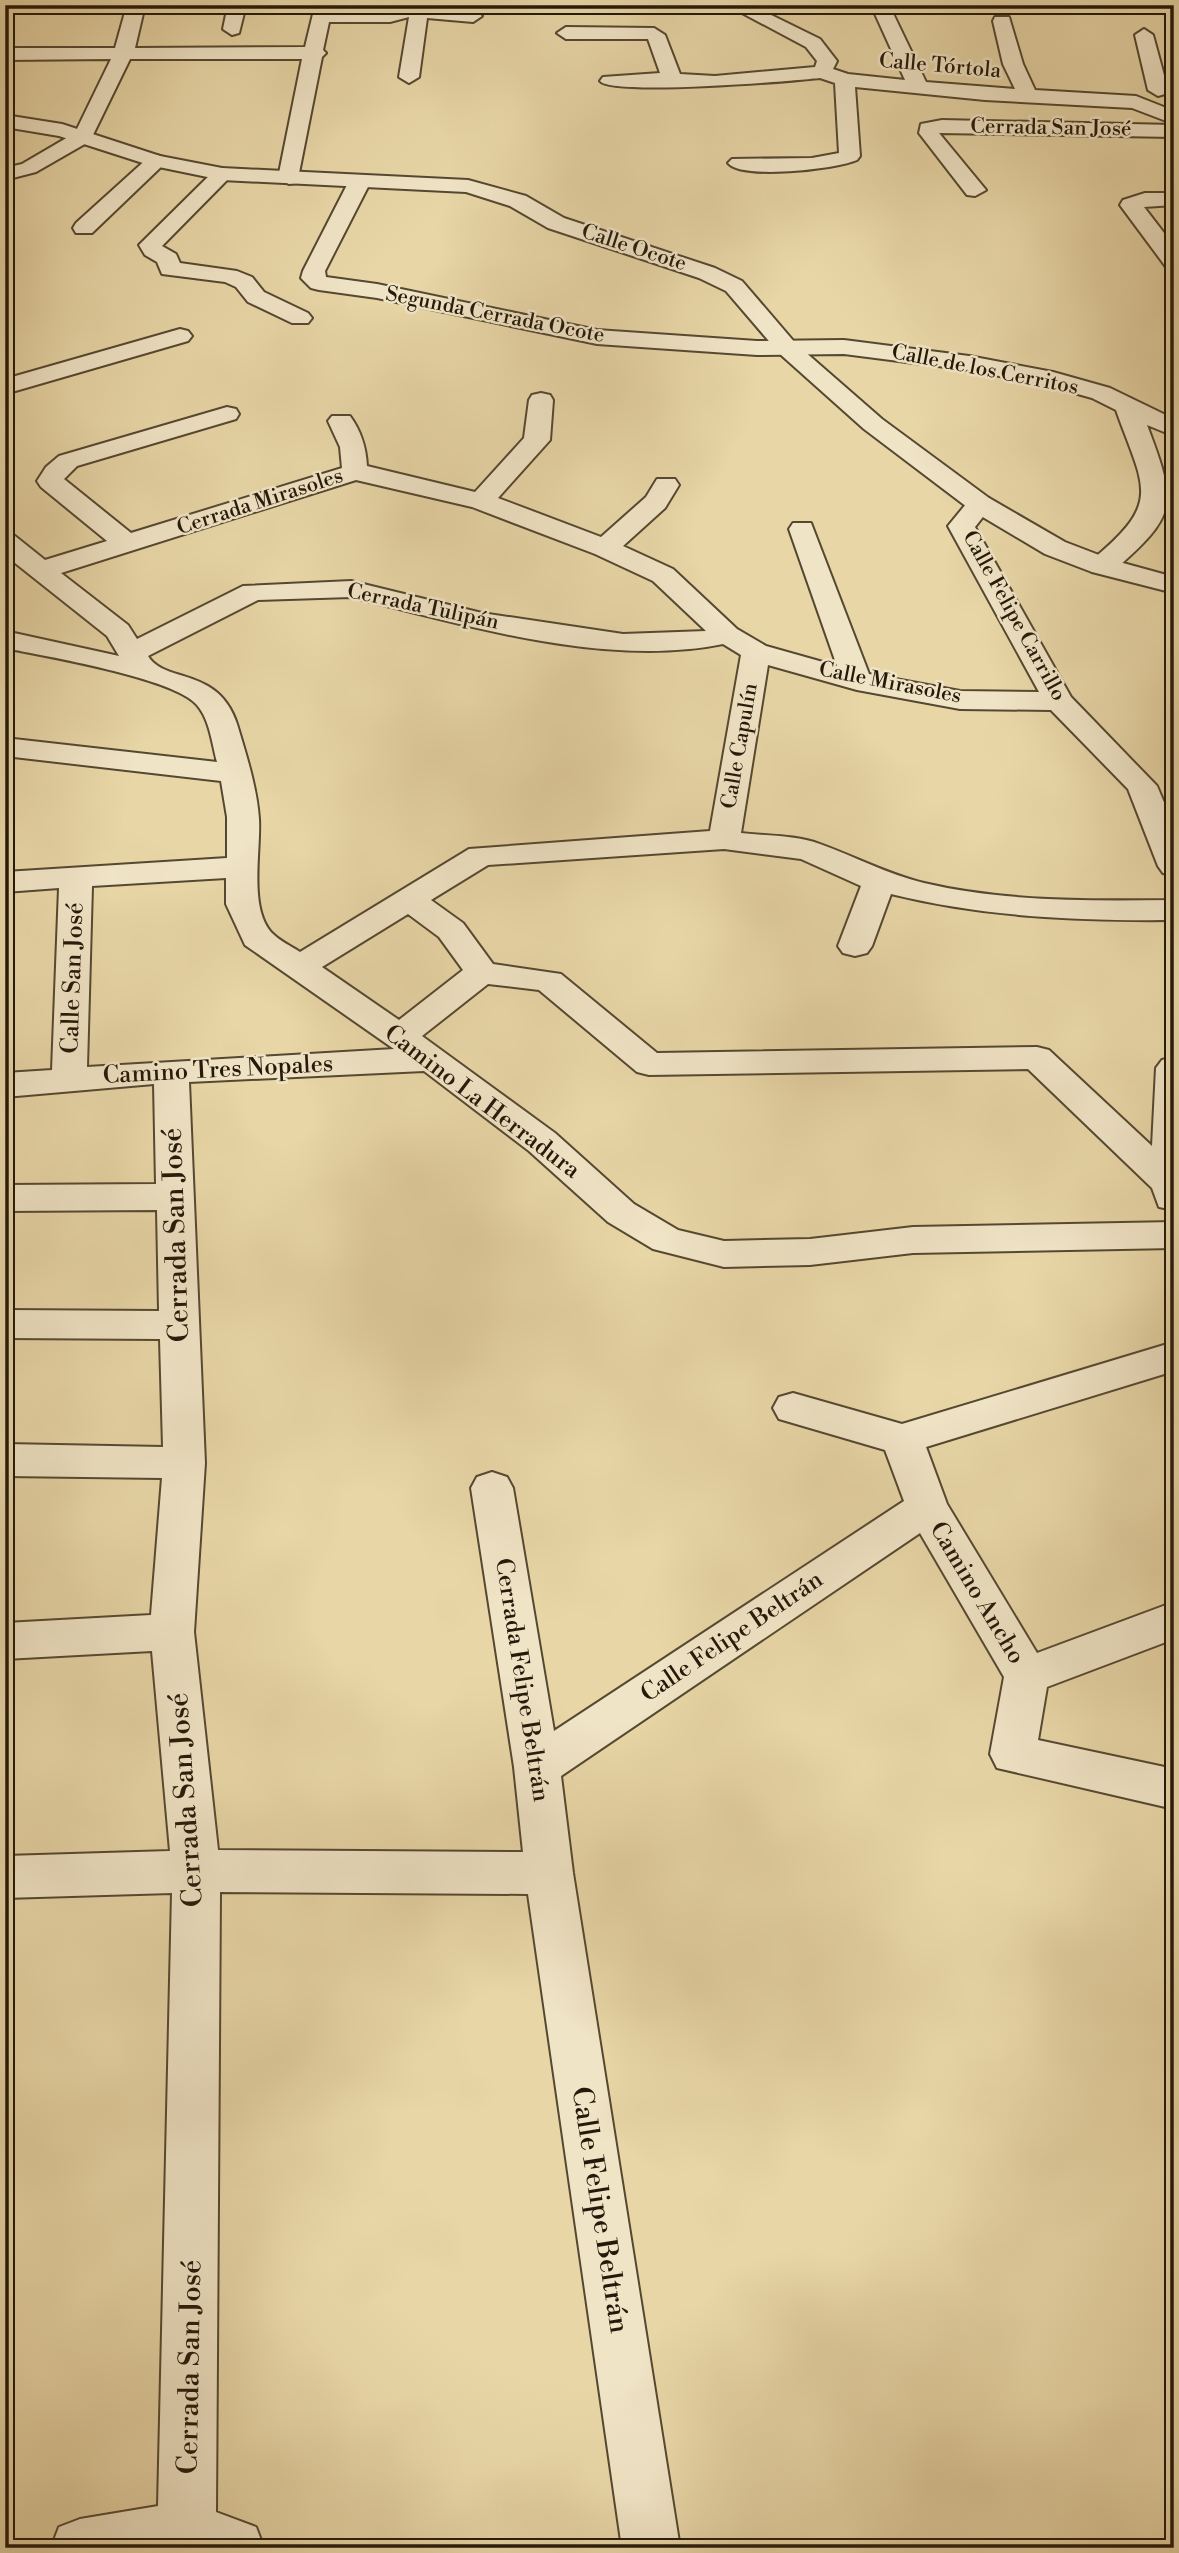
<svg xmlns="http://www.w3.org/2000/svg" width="1179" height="2553" font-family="'Libre Bodoni',serif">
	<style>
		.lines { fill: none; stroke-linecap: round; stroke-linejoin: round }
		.minor-casing { stroke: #554831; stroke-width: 4 }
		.tertiary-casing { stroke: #554831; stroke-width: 4 }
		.minor { fill: #f0e4c6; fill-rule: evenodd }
		.tertiary { fill: #f0e4c6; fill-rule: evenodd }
		.labels { text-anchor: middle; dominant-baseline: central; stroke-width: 5; stroke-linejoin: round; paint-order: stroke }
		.far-street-label { font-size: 21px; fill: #24190a; stroke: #f0e4c6 }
		.street-label { font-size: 24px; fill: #24190a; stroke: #f0e4c6 }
		.near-street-label { font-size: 28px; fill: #24190a; stroke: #f0e4c6 }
	</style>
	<rect width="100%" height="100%" fill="#e8d6a7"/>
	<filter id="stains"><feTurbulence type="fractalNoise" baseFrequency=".00286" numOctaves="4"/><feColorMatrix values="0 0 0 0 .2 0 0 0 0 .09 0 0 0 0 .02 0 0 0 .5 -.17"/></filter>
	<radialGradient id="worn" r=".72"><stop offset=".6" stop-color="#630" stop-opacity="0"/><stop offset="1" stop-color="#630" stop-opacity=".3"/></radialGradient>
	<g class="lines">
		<defs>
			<path id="minor" d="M127,5H145L135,48L305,47L313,14L335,9L389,10L406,5L473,10L482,16L473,22L427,18L419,77L409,83L399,77L409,17L390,22H329L323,50L326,53L322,57L297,183L289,184L278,178L302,59H130L90,141L36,172L5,180V168L22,164L75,133L111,59L5,60V48H115Z
				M228,5H246L239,33L232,35L223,29Z
				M283,5H301V6L292,12Z
				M727,5H751L820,39L837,61L833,69L848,74L905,80L871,5H889L926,82L1015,89L1003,64L993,21L995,17H1009L1023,64L1035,90L1136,96L1174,111V124L1132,108L985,100L855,87L860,156L857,160C837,169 741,180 728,163L732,159L812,158L839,153L835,83L820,78C792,81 612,96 600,81L603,77L660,73L648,39H566L557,33L566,27L654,28L665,35L680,74L715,76L815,67L817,61L806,47Z
				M1144,29L1153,35L1168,90L1165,94L1158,96L1148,90L1135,35Z
				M942,120L1174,125V137L939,133L986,190L975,196L967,195L919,133L921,124Z
				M156,155L163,157L166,161L163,165L92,233H76L73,228L76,223L149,157Z
				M222,168L229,170L233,174L229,178L162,246L176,254L180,263L237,271L252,277L264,292L308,313L312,318L308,323H292L248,302L236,287L225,282L162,274L157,262L145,255L139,245L215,170Z
				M360,175L371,181L325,271L326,277L377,284L597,330L757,341L844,340L969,356L1053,372L1110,388L1174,419V436L1147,425C1177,505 1179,514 1112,572H1092L1088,566L1092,560C1163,501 1144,489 1116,410L1092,398L1049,386L969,370L844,354L757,355L597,344L377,298L319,290L311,288L301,278L303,271L349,181Z
				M1145,193H1174V205L1144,207L1174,246V269L1166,267L1120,205L1123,200Z
				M180,329L188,331L192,336L188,341L5,394V379Z
				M541,393L550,395L553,400L550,440L498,498L601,537L646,497L657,479H675L679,485L665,508L623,546L673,569L737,629L766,646L837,666L789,529L793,523H811L869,674L960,691L1039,692L948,526L971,498H989L993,504L975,527L1071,697L1157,786L1174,826V876L1163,873L1158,866L1128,789L1051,710L960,709L857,690L768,665L741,833C766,836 796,835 820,844C856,857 887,874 924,883C1005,902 1091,901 1174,900V920C1078,921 984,917 891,894L872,946L867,953L855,956L843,953L838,946L861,886L801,859L724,849L488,865L431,900L463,923L493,964L561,974L657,1053L1037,1047L1049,1050L1152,1146L1156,1068L1162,1060L1174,1057V1210L1159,1207L1152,1188L1028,1069L649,1075L637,1072L539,990L488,984L422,1036L555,1133L634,1204L678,1230L724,1241L810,1239L913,1227L1174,1222V1248L913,1253L810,1265L724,1267L653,1249L608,1222L529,1151L424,1071L189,1082L205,1463L194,1632L218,1850L523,1852L514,1767L471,1488L477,1477L492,1472L507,1477L513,1488L554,1731L904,1501L885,1450L779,1419L773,1408L779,1397L793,1393L902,1424L1174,1342V1371L926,1447L947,1504L1037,1653L1174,1602V1639L1047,1687L1038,1740L1174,1769V1809L997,1768L990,1754L1004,1677L920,1533L561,1776L573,1873L680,2548H622L528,1894L220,1892L216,2512L256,2527L264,2548H51L59,2527L80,2519L158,2506L172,1893L5,1898V1856L170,1851L152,1651L5,1659V1623L151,1615L162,1478L5,1476V1444L163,1447L160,1339L5,1338V1310L159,1311L157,1210L5,1211V1185L156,1184L154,1084L5,1097V1073L52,1070L59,888L5,892V872L227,858V817L221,781L5,756V738L217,762C212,744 210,720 197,705C175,678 44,656 5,648V631L119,656L107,636L5,555V534L15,536L45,560L107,541L41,487L37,481L46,467L59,456L227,407L236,409L239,414L236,419L77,466L64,479L131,533L342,468L340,447L328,421L332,416H350C361,431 366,447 367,466L475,492L524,438L529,400L532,395ZM356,480L472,507L595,554L653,581L706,631L623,634L482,613L351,581L243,586L137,639L128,625L61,573ZM351,597C465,625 606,668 723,644L741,655L710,831L469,849L300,952C291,946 280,941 273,934C248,910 261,850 259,819C257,788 246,754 237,724C218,666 165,684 148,656L258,600ZM226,878V904L245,945L394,1049L87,1067L92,886ZM408,914L439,937L463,970L399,1020L322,967Z"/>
			<path id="tertiary" d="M5,115L62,124L160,156L222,168L468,180L526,196L564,218L715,268L742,281L796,344L882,419L989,498L1065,542L1112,560L1174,577V593L1092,572L1045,554L971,510L864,429L780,354L726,291L699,278L548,228L510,206L466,192L222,180L149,165L59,136L5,127Z"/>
		</defs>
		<!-- minor casing -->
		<use href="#minor" class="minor-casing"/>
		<!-- tertiary casing -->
		<use href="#tertiary" class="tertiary-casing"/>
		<!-- minor -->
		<use href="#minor" class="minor"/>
		<!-- tertiary -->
		<use href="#tertiary" class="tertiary"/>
	</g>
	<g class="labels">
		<!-- far-street labels -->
		<g class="far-street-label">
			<text transform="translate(940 66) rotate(5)">Calle Tórtola</text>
			<text transform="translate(1051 128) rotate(1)">Cerrada San José</text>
			<text transform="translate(634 248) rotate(18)">Calle Ocote</text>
			<text transform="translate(495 315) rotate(11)">Segunda Cerrada Ocote</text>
			<text transform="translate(985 370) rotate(11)">Calle de los Cerritos</text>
			<text transform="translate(260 502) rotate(-18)">Cerrada Mirasoles</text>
			<text transform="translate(423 607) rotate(12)">Cerrada Tulipán</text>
			<text transform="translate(1014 616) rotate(61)">Calle Felipe Carrillo</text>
			<text transform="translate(890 683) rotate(11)">Calle Mirasoles</text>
			<text transform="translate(740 746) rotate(-80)">Calle Capulín</text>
		</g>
		<!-- street labels -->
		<g class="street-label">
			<text transform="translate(73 978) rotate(-88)">Calle San José</text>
			<text transform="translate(218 1070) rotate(-3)">Camino Tres Nopales</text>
			<text transform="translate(482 1102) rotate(37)">Camino La Herradura</text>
			<text transform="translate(977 1593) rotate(59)">Camino Ancho</text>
			<text transform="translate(732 1637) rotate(-34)">Calle Felipe Beltrán</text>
			<text transform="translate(522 1680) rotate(81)">Cerrada Felipe Beltrán</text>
		</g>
		<!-- near-street labels -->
		<g class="near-street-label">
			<text transform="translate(176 1235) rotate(-92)">Cerrada San José</text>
			<text transform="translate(186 1800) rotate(-94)">Cerrada San José</text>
			<text transform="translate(600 2210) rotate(81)">Calle Felipe Beltrán</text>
			<text transform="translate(190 2367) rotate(-89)">Cerrada San José</text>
		</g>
	</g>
	<!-- margin -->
	<rect width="1179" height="2553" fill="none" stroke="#e8d6a7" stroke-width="28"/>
	<rect x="7" y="7" width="1165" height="2539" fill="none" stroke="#24190a" stroke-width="3.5"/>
	<rect x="14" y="14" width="1151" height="2525" fill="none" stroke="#24190a" stroke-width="2"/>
	<rect width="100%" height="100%" filter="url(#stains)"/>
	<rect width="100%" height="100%" fill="url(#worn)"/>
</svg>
